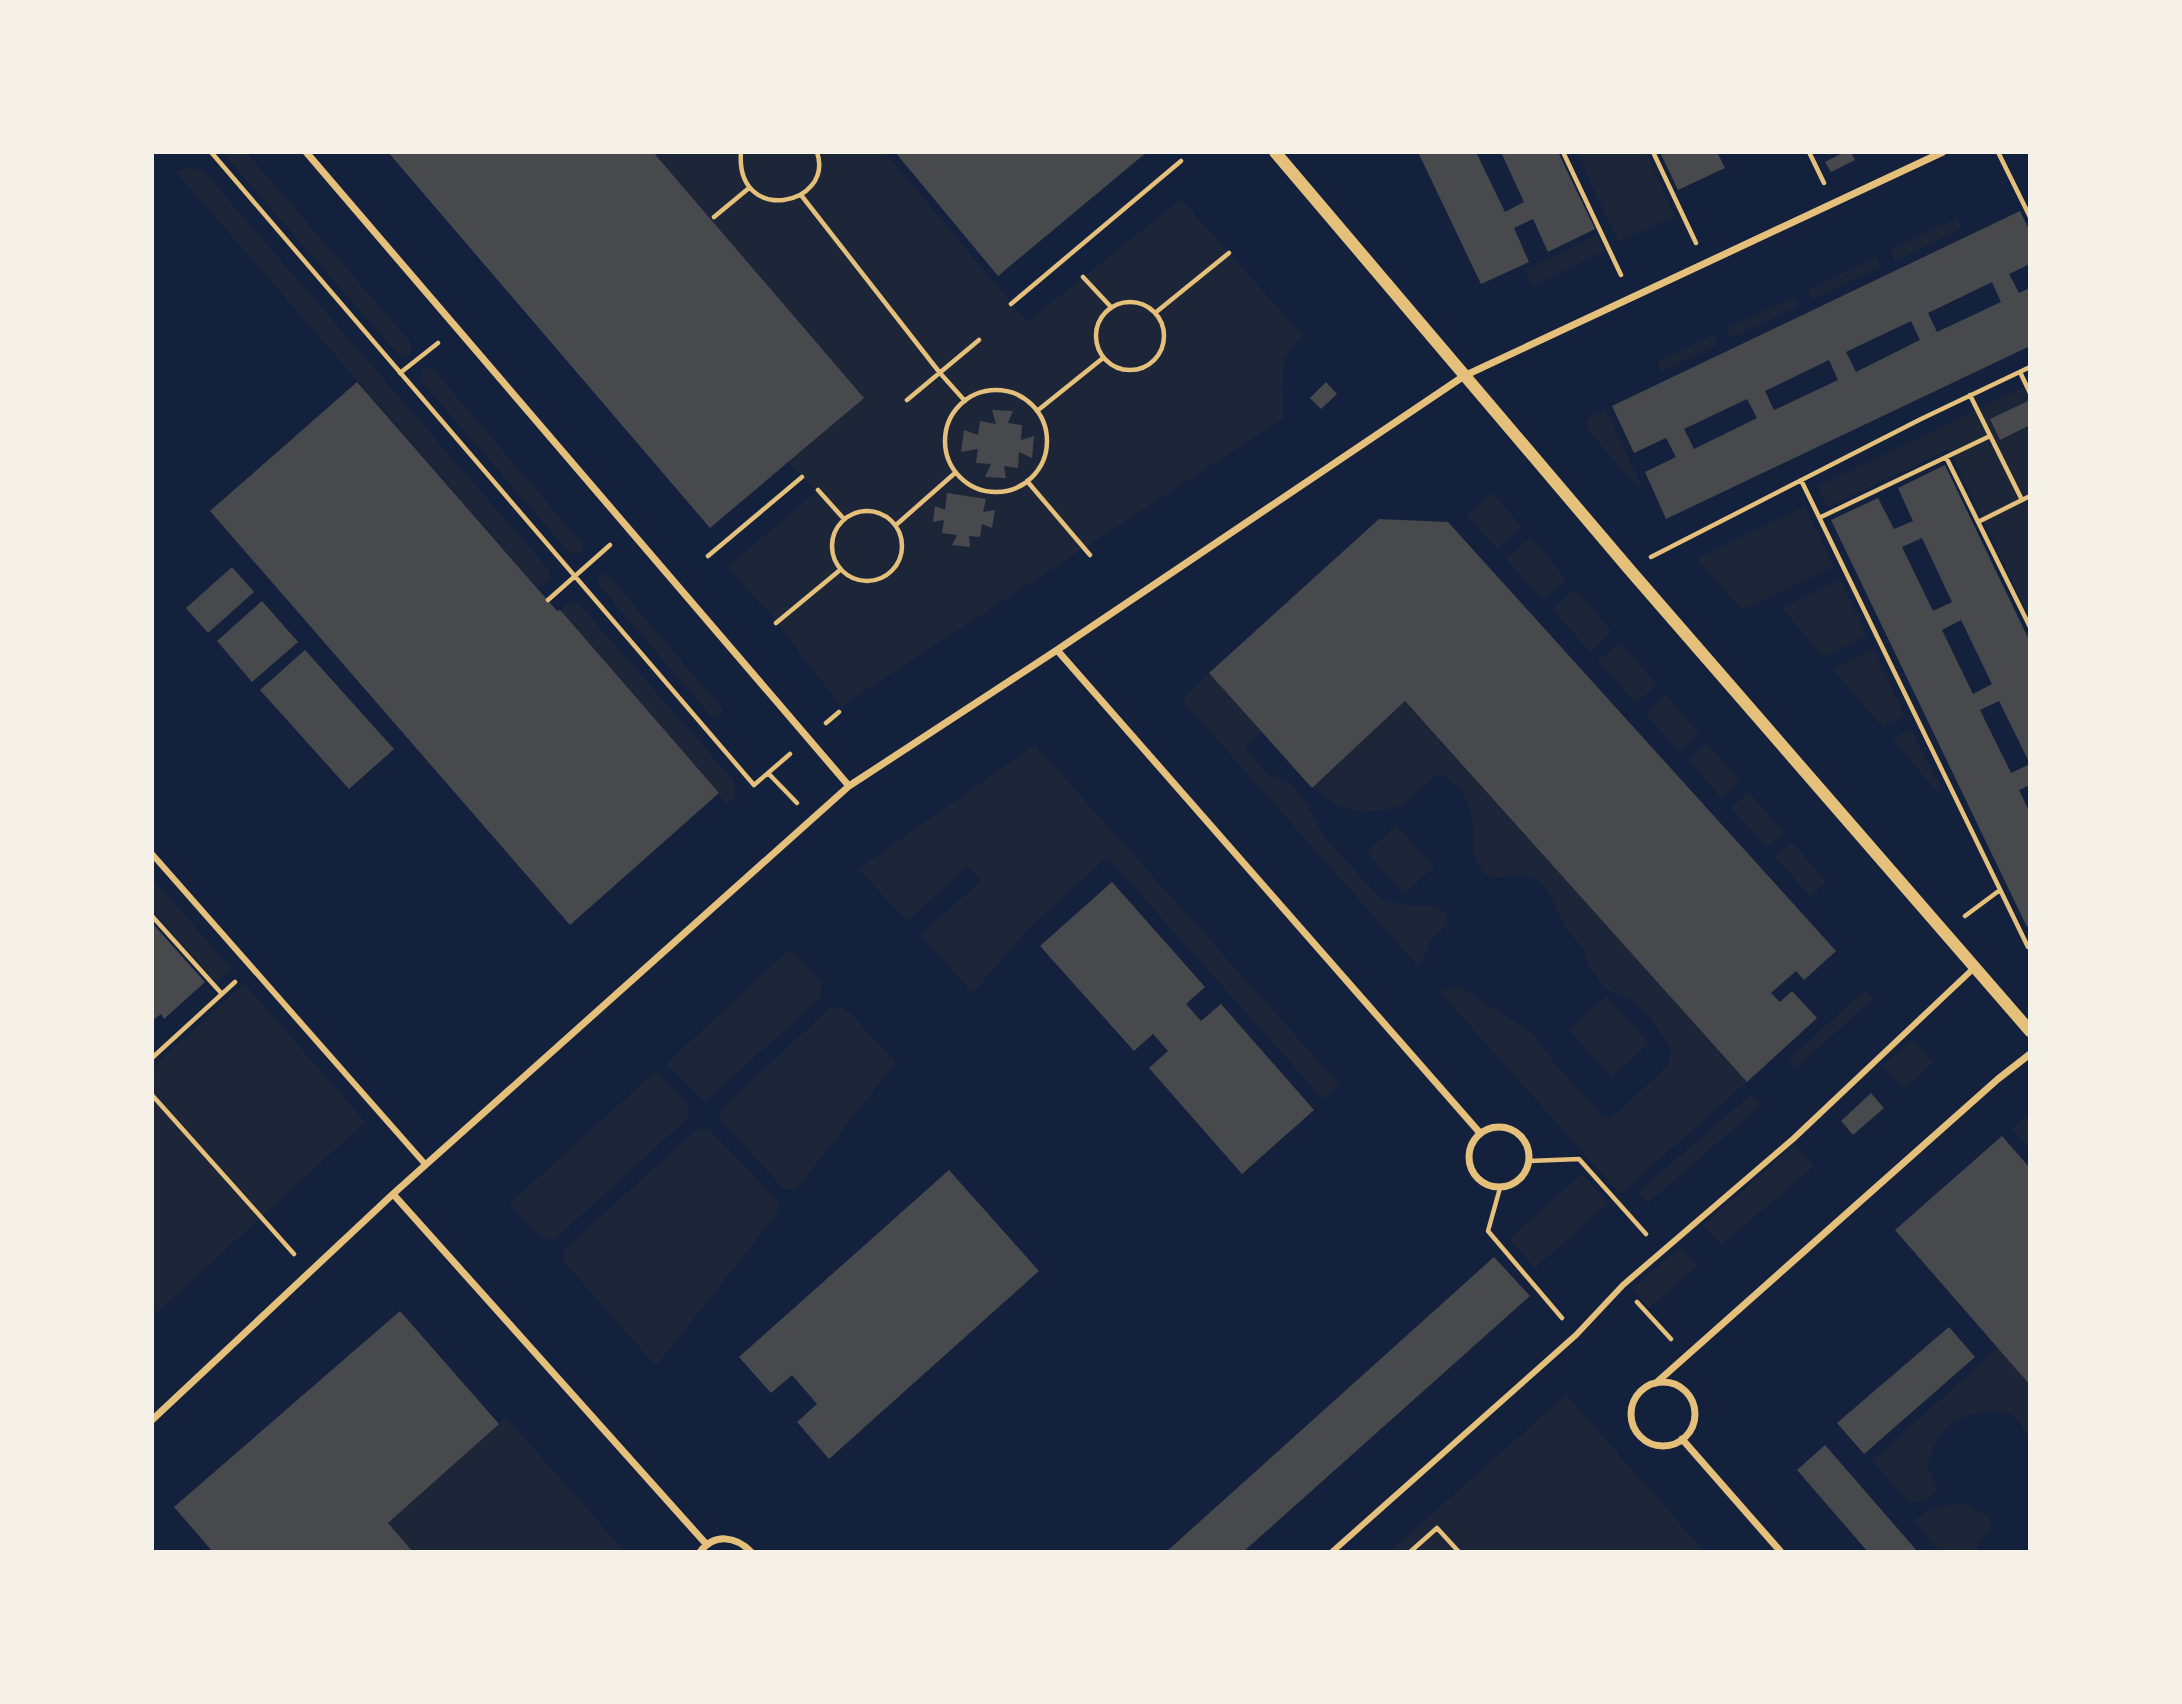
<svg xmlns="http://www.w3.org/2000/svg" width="2182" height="1704" font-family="Mulish,sans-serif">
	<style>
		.green { fill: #1d2539 }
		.building { fill: #48494c; fill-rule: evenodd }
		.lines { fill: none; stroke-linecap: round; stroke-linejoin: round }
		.path { stroke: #e5c07b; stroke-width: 4.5 }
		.pedestrian { stroke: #e5c07b; stroke-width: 6 }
		.minor { stroke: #e5c07b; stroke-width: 7 }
		.tertiary { stroke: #e5c07b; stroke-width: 12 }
	</style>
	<rect width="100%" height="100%" fill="#14213d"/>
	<!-- green -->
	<path class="green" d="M222,152H246L411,343L412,350L410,355L404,357L397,353Z
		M653,152H885L1027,322L1181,199L1302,335L1285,357L1282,389L1284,418L841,706L769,613L727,567L816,492L788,462L863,397Z
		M1577,152H1646L1675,216L1618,242Z
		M185,168H194L205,173L549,570L551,578L547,584L536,586L176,172Z
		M1957,218L1962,228L1895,261L1890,250Z
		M1598,235L1605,251L1532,286L1525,270Z
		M1876,257L1881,267L1812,300L1808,290Z
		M1794,297L1799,306L1731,338L1727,328Z
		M1713,335L1717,345L1661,372L1657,362Z
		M427,367L433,369L580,541L583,547L581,553L575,554L569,552L423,383L420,378L422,370Z
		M2030,384V618L1949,449L1827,507L1817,487Z
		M1605,409L1642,486L1640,490L1587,429C1585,416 1596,414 1605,409Z
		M1492,493L1522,527L1497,549L1467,515Z
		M1805,506L1834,567L1742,610L1697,559Z
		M1531,537L1566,579L1543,600L1506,559Z
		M605,574L609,576L720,706L723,710L721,716L715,717L710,715L599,585V575Z
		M1840,580L1867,636L1823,657L1782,608Z
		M1575,589L1612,632L1590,652L1552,609Z
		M573,602L578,603L734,781C736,791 736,798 727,804L562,612L563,606Z
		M1620,642L1657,685L1636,703L1598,661Z
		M1873,649L1905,716L1882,727L1833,669Z
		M1209,673L1261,731L1244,747L1268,775L1289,783L1302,796L1324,837L1382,900L1415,906H1431L1446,912L1447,924L1430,942L1419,967L1182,700Z
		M1666,695L1699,734L1679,751L1645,713Z
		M1405,701L1747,1082L1620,1194L1440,992L1458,986L1531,1032L1555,1064L1604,1117L1615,1115L1668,1065L1671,1049L1651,1019L1633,1000L1606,989L1590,968L1583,948L1565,928L1552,898L1541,882L1526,875L1495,878L1483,873L1474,854V825L1469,805L1459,788L1445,776H1436L1403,804L1386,810L1360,811L1338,806L1312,788Z
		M1911,729L1940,788L1936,791L1892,739Z
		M1707,743L1740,782L1722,799L1688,760Z
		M1035,745L1340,1085L1323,1099L1107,857L1027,930L973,993L920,935L982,880L968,866L907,921L858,869Z
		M1749,792L1783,832L1767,847L1731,808Z
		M1396,825L1434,867L1404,894L1367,852Z
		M1792,842L1827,882L1810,896L1775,857Z
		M152,878L232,969L217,983L152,910Z
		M789,950C801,962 829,980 820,998L708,1099L703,1100L666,1064Z
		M244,983L365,1122L152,1317V1068Z
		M1865,990L1873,999L1795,1069L1788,1060Z
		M1606,996L1649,1043L1612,1077L1569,1030Z
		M830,1008H842L849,1012L896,1062L798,1187L791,1190L784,1189L724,1124L719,1116L721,1109Z
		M1912,1039L1933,1063L1904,1089L1883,1066Z
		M655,1072L688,1105L690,1113L687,1119L555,1239C538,1244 520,1214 510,1203Z
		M1752,1094L1761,1105L1648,1203L1638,1192Z
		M2026,1117L2030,1121V1149L2012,1129Z
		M704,1128L712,1132L777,1200L779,1208L776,1215L656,1366L565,1263L563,1255L567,1247L696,1130Z
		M1795,1145L1814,1166L1721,1245L1703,1225Z
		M1582,1174L1608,1203L1535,1268L1509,1239Z
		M1680,1247L1697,1266L1649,1308L1632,1289Z
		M1998,1348L2030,1385V1442C2026,1433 2020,1420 2012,1415C1997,1406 1961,1415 1949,1425C1938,1435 1927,1454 1929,1469C1930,1476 1935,1484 1937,1490L1926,1501L1909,1502L1872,1461Z
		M1566,1395L1705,1552H1389Z
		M506,1417L625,1552H413L388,1523Z
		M1951,1504H1965L1989,1517L1992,1525L1978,1544L1979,1552H1940L1914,1520L1930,1510Z"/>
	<!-- building -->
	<path class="building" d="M388,152H653L864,398L710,528Z
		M895,152H1147L998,276Z
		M1418,152H1476L1505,212L1524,202L1501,152H1558L1595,229L1548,252L1533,219L1514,228L1529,262L1481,284Z
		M1660,152H1717L1725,168L1678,190Z
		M1845,152H1851L1855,160L1831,172L1825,162Z
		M2020,211L2030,232V264L2009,274L2019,293L2030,288V346L1666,519L1645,472L1676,457L1666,438L1634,453L1612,406ZM1992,282L2001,302L1937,332L1928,313ZM1911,321L1920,340L1856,372L1846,352ZM1829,360L1838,380L1774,410L1765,391ZM1747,399L1757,418L1694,449L1684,429Z
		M357,382L557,611L560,610L562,612L719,793L570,925L210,511Z
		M1326,382L1337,394L1321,409L1310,398Z
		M2028,401L2030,406V425L2000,440L1990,419Z
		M992,410L1013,411L1008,423L1022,425L1021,440L1034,436L1032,458L1019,452L1018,468L1004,466L1006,478L985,477L991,464L976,463L978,449L961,452L964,430L978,435L980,421L996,424Z
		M1945,465L2030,642V764L1999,701L1980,710L2011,773L2030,764V785L2019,790L2030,813V926L2027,927L1831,520L1878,498L1894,529L1913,521L1898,488ZM1922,538L1952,602L1933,611L1902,547ZM1961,620L1992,684L1973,694L1942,630Z
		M947,493L986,499L983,512L995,510L992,528L982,524L980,537L969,536L970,547L952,545L957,535L942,533L944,520L933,522L935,506L945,510Z
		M1379,519L1448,522L1836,951L1804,980L1796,971L1771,993L1780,1002L1792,991L1817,1018L1747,1082L1405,701L1312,788L1209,673Z
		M232,567L254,592L208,633L186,608Z
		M262,601L298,642L252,682L217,641Z
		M305,650L394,749L349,789L260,690Z
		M1112,882L1205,987L1186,1004L1201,1021L1221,1004L1314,1110L1242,1174L1149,1068L1168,1051L1153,1034L1134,1051L1040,946Z
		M152,923L205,982L164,1019L161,1014L152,1021Z
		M1871,1093L1884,1108L1853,1135L1841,1121Z
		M2002,1136L2030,1168V1385L1895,1230Z
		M949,1170L1039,1271L829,1459L797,1422L817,1404L792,1375L771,1393L739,1357Z
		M1494,1257L1530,1296L1243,1552H1166Z
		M400,1311L499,1424L388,1523L413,1552H213L174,1507Z
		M1949,1327L1975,1357L1864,1454L1837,1423Z
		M1825,1445L1918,1552H1868L1797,1470Z"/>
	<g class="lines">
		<!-- path -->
		<path class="path" d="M211,152L754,785L790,754
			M741,152C735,226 835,206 817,152
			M1563,152L1621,275
			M1653,152L1696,243
			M1809,152L1824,183
			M1998,152L2030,217
			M801,195L940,373L965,401
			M714,217L749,188
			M1083,277L1111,307
			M1096 336a34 34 0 1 1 68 0a34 34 0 1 1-68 0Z
			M1011,304L1181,161
			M1155,313L1229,253
			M2020,372L2030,393
			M400,373L438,343
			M945 441a51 51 0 1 1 102 0a51 51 0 1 1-102 0Z
			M1970,395L2022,500
			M907,400L979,340
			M1037,411L1103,358
			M1946,457L2030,627
			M1801,480L2028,947L2030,946
			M1027,481L1090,555
			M818,490L844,519
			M832 546a35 35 0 1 1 70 0a35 35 0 1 1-70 0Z
			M1821,517L1990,436
			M1978,522L2030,496
			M896,525L955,473
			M708,556L802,477
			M1651,557L1921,419L2030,367
			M548,600L610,545
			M776,623L840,570
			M826,723L839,712
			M768,773L797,803
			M152,916L222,994
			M1965,916L2000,890
			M152,1058L235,982
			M152,1095L294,1254
			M1529,1161L1579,1159L1646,1234
			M1500,1188L1488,1231L1562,1318
			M1637,1302L1671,1339
			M1410,1552L1437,1528L1459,1552"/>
		<!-- pedestrian -->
		<path class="pedestrian" d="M152,854L425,1164
			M1332,1552L1576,1335L1623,1285L1793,1139L1974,968"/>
		<!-- minor -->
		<path class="minor" d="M306,152L849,786
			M1057,650L1480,1133
			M1469 1157a30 30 0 1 1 60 0a30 30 0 1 1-60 0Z
			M393,1194L707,1545
			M1631 1414a32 32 0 1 1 64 0a32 32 0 1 1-64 0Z
			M1656,1383L1998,1079L2030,1054
			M152,1420L393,1194L849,786L1057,650L1464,376L1943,152
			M1682,1439L1781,1552
			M700,1552C714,1533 736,1536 751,1552"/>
		<!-- tertiary -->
		<path class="tertiary" d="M1275,152L1629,569L2030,1031"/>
	</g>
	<!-- border -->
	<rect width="2182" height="1704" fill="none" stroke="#f6f1e7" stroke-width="308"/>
</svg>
